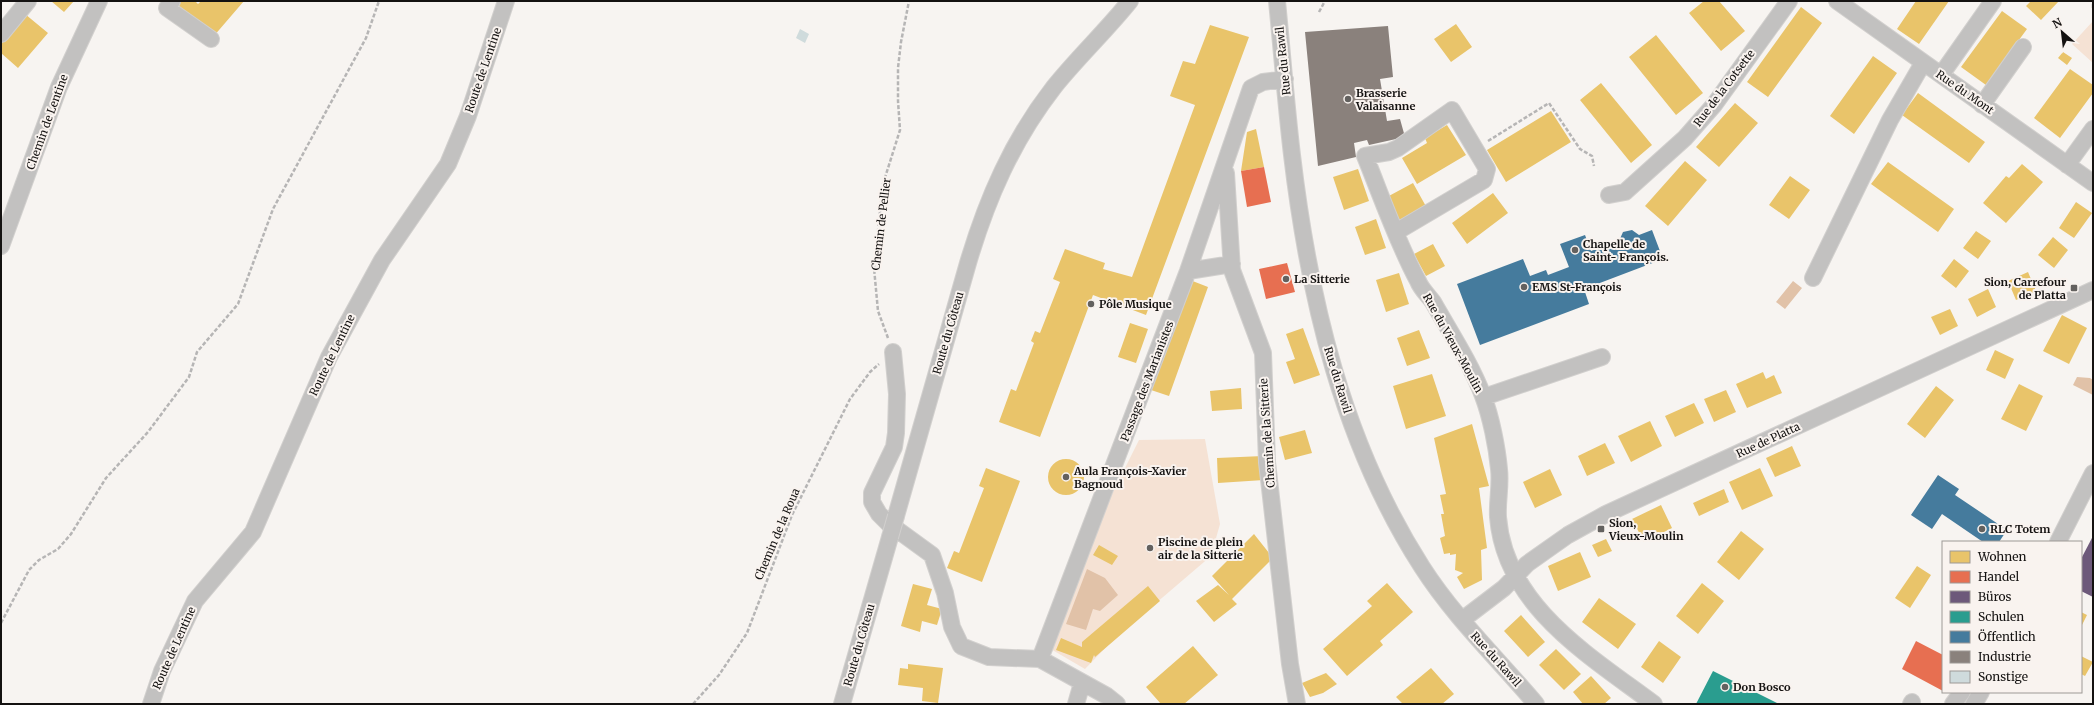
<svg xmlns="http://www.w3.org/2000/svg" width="2094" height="705" font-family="Merriweather,serif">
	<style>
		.green { fill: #f5e2d4 }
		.water { fill: #e1c2a8 }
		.homes { fill: #e9c46a }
		.shops { fill: #e76f51 }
		.offices { fill: #6d597a }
		.schools { fill: #2a9d8f }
		.public { fill: #457b9d }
		.industry { fill: #8a817c }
		.building { fill: #cfdbdc }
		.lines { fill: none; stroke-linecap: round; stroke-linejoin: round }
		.minor-casing { stroke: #d2d0ce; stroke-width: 18 }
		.path { stroke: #b6b5b5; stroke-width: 2.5; stroke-dasharray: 4 2; stroke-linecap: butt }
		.minor { stroke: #c2c1c0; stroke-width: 16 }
		.minor-bridge-casing { stroke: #d2d0ce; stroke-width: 18; stroke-linecap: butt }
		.minor-bridge { stroke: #c2c1c0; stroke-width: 16 }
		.poi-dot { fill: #63615f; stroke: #f9f3ef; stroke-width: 1.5 }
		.labels { text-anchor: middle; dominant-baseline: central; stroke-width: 4; stroke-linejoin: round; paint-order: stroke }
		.street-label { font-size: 11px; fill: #141211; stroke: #f9f3ef }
		.poi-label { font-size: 11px; font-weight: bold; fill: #141211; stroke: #f9f3ef; text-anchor: start }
	</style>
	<rect width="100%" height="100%" fill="#f7f4f1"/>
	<!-- green -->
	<path class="green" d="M2093,21V63L2072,44Z
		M1205,439L1220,524L1211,556L1114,639L1085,669L1049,648L1089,540L1139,440Z"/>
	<!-- water -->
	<path class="water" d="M1793,281L1802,288L1785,309L1776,302Z
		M2077,377L2090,378L2093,380V395L2073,385Z
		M1087,569L1105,578L1118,595L1100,611L1093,609L1086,630L1066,624Z"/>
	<!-- homes -->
	<path class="homes" d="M51,1H74L64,12Z
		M175,1H195L198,4L201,1H244L213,37L174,3Z
		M1704,1H1719L1745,31L1721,51L1689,13Z
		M1916,1H1949L1919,44L1897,29Z
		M2031,1H2059L2041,20L2026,6Z
		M1801,7L1822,23L1768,97L1747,82Z
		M2002,11L2027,29L1986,85L1961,67Z
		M25,14L48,33L18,68L1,53V42Z
		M1456,24L1472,47L1451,62L1434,39Z
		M1210,25L1249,37L1146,315L1093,295L1040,437L999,422L1011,389L1016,391L1034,343L1031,341L1035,331L1040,333L1060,282L1053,279L1065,249L1105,263L1103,269L1132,277L1195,105L1170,96L1183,61L1195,64Z
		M1656,35L1703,93L1676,115L1629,57Z
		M2063,52L2072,58L2067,65L2058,58Z
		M1873,56L1897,73L1854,134L1830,116Z
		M2070,69L2093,85V93L2060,138L2034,118Z
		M1601,83L1652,145L1631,163L1580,100Z
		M1918,93L1985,142L1969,163L1902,115Z
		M1735,103L1758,123L1719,167L1696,147Z
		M1551,111L1571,142L1506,182L1487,150Z
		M1447,125L1466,155L1417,184L1402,158L1427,143L1425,138Z
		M1256,129L1264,167L1241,171L1247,132Z
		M1685,161L1707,180L1668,226L1645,206Z
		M1888,162L1954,209L1938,232L1871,184Z
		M2022,164L2043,182L2006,223L1983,203L2006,176L2009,178Z
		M1358,169L1369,201L1344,210L1333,177Z
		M1790,176L1810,190L1789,219L1769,205Z
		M1413,183L1428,210L1401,224L1387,197Z
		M1493,193L1508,213L1467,244L1452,223Z
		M2076,202L2092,213L2074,238L2059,228Z
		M1376,219L1386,248L1365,255L1355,227Z
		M1976,231L1991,241L1978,259L1963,248Z
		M2053,237L2068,250L2054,268L2038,255Z
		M1433,244L1445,266L1426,276L1414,254Z
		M1954,259L1969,271L1956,288L1941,276Z
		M2028,272L2036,291L2016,300L2008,281Z
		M1399,273L1409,304L1386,312L1376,280Z
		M1190,280L1208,287L1169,396L1151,390Z
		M1988,289L1996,307L1977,317L1968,299Z
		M1950,309L1958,326L1940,335L1931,317Z
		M2062,315L2087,328L2069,364L2043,351Z
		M1130,323L1148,329L1136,363L1118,357Z
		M1303,328L1320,375L1294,384L1286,362L1295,359L1286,334Z
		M1419,330L1430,358L1407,366L1397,338Z
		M1995,350L2014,359L2005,379L1986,370Z
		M1763,372L1766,379L1774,375L1782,393L1747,408L1736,384Z
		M1432,374L1446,416L1406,429L1393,386Z
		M2019,384L2043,396L2026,431L2001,419Z
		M1936,386L1954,400L1925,438L1907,424Z
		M1241,388L1242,409L1212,411L1210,391Z
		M1726,390L1736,412L1714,422L1704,399Z
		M1694,403L1704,423L1675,437L1665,416Z
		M1650,421L1662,446L1631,462L1618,436Z
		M1472,424L1489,486L1479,488L1487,548L1481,550L1482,580L1464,589L1457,577L1463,573L1455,570L1456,554L1450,555V553L1444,554L1440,538L1445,536L1441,514H1444L1440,495L1446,494L1434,438Z
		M1305,430L1312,453L1285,460L1279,437Z
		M1605,443L1615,463L1587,476L1578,456Z
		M1792,446L1801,466L1775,477L1766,458Z
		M1263,456L1264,480L1218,483L1217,458Z
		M1048 477a18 18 0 1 1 36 0a18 18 0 1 1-36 0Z
		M986,468L1020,481L982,582L947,568L954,551L959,553L984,488L979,486Z
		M1760,468L1773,496L1742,510L1729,482Z
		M1550,469L1562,495L1535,508L1523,482Z
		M1724,489L1729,502L1699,516L1693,503Z
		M1661,505L1672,528L1644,542L1632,519Z
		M1741,531L1764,549L1739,580L1717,562Z
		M1254,534L1273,558L1232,599L1237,604L1214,622L1196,601L1218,585L1229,595L1212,576Z
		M1606,539L1612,551L1598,557L1592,545Z
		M1099,545L1118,556L1112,565L1093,555Z
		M1580,552L1591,577L1558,591L1548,566Z
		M1917,566L1931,575L1910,608L1895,598Z
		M1387,583L1413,612L1380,641L1383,645L1347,676L1323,649L1372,606L1367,601Z
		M1702,583L1724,601L1698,634L1676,616Z
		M913,584L932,589L927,605L942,609L937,625L922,621L920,632L901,626Z
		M1148,586L1160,601L1095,657L1094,655L1091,663L1056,650L1061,638L1082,647V642Z
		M1599,598L1636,624L1618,649L1582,622Z
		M2081,612L2087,615L2081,627Z
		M1521,615L1545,642L1528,657L1504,631Z
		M1659,641L1681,657L1663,683L1641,667Z
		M1193,646L1218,675L1184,704H1161L1146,687Z
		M1556,649L1581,674L1564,690L1539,665Z
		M2081,656L2093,662L2085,676L2081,674Z
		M908,664L943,668L938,703L922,701L923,688L898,685L900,668L908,669Z
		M1431,668L1454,694L1442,704H1403L1396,697Z
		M1326,673L1337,684L1323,693L1310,697L1302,683Z
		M1591,676L1611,698L1604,704H1583L1573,692Z"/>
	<!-- shops -->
	<path class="shops" d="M1264,167L1271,202L1247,207L1241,171Z
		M1287,263L1295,292L1266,299L1259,269Z
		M1916,641L1943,655V691L1902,669Z"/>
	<!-- offices -->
	<path class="offices" d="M2093,536V597L2081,591V559Z"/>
	<!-- schools -->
	<path class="schools" d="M1713,671L1779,704H1696Z"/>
	<!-- public -->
	<path class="public" d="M1632,230L1639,235L1652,230L1663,259L1584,289L1589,304L1480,345L1457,284L1523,259L1530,276L1546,270L1548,275L1569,267L1560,244L1585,235L1591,251L1619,241L1623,232Z
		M1938,475L1959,489L1955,495L2007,530L1999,542H1983L1942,514L1932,529L1911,515Z"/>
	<!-- industry -->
	<path class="industry" d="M1388,26L1393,77L1380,79L1387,121L1400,119L1405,137L1369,145L1367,140L1354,143L1356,157L1318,166L1305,32Z"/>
	<!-- building -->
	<path class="building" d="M800,29L809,34L805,43L796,38Z"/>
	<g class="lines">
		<defs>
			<path id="minor" d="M172,1L167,8L211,39
				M1277,1C1282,52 1286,104 1292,155C1309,299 1343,444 1422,567C1454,617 1498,659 1536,704
				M1837,1L2093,183
				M1,34L28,1
				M1941,75L1993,1
				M1982,105L2023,47
				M2067,165L2093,129
				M1226,173L1232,270L1263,353L1267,462L1290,664L1297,704
				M1609,195L1625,192L1685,138L1714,105L1789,1
				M1396,232L1484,180L1487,169L1452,110L1398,148L1389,152L1365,156C1382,198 1397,242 1418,281C1421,289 1428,295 1433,302C1450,332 1471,364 1483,396C1491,417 1497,447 1499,469C1501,485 1497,501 1498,517C1505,606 1590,656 1654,704
				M1,246L59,87L99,1
				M1188,271L1232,264
				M1813,278L1890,120L1923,63
				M893,352L897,394L896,433L894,447L872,493V502L879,514L888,523L932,555L945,593L952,627L961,646L989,657L1040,659L1107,696L1117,704
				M1484,397L1602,357
				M896,516L968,263C987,199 1012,141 1054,87C1078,57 1106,31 1130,1
				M2058,542L2093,473
				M1462,620L1504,588L1527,564L1568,535L1606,514L2093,290
				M1040,659L1188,271L1251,88L1263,82L1285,79
				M151,704L162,671L195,601L253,532L329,357L382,260L448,164L468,116L506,1
				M842,704L890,537
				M1076,704L1082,683
				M1911,704L1912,702
				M1953,704L1962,692
				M1974,704L1981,692"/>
		</defs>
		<!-- minor casing -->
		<use href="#minor" class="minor-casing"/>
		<!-- path -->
		<path class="path" d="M2093,4V10
			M1319,12L1325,1
			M1488,141L1549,103L1580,149L1592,156L1594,166
			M888,338L878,311L874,268L883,184L900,130L898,101V68L901,42L909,1
			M1,623L29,570L39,560L58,549L71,534L106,478L148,432L189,377L197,352L238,304L273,209L366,38L379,1
			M693,704L719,675L747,633L792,515L850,399L870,372L879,364"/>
		<!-- minor -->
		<use href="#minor" class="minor"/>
		<defs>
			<path id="minor-bridge" d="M890,537L896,516"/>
		</defs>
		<!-- minor-bridge casing -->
		<use href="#minor-bridge" class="minor-bridge-casing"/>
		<!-- minor-bridge -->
		<use href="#minor-bridge" class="minor-bridge"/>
	</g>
	<!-- markers -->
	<g class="poi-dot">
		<circle cx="1348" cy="99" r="4"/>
		<circle cx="1575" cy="250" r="4"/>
		<circle cx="1286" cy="279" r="4"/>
		<circle cx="1524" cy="287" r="4"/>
		<rect x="2070" y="284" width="8" height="8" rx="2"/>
		<circle cx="1091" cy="304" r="4"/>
		<circle cx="1066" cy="477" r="4"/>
		<rect x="1597" y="525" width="8" height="8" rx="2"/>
		<circle cx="1982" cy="529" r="4"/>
		<circle cx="1150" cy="548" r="4"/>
		<circle cx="1725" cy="687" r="4"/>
	</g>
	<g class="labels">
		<!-- street labels -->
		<g class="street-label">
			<text transform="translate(1283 61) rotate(-96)">Rue du Rawil</text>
			<text transform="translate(483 70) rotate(-71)">Route de Lentine</text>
			<text transform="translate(1724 88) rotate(-53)">Rue de la Cotsette</text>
			<text transform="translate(1965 92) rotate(35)">Rue du Mont</text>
			<text transform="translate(47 122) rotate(-70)">Chemin de Lentine</text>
			<text transform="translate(881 224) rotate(-83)">Chemin de Pellier</text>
			<text transform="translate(948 333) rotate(-74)">Route du Côteau</text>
			<text transform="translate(1453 343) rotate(61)">Rue du Vieux-Moulin</text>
			<text transform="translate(332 355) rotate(-64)">Route de Lentine</text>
			<text transform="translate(1338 380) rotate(73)">Rue du Rawil</text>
			<text transform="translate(1147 381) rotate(-69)">Passage des Marianistes</text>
			<text transform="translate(1267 433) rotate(-94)">Chemin de la Sitterie</text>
			<text transform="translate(1768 440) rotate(-25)">Rue de Platta</text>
			<text transform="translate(777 534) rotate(-67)">Chemin de la Roua</text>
			<text transform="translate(859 645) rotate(-74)">Route du Côteau</text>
			<text transform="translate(174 648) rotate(-66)">Route de Lentine</text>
			<text transform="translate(1496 659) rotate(48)">Rue du Rawil</text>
		</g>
		<!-- poi labels -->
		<g class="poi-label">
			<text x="1356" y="93">Brasserie<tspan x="1356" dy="13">Valaisanne</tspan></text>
			<text x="1583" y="244">Chapelle de<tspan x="1583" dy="13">Saint- François.</tspan></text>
			<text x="1294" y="279">La Sitterie</text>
			<text x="2066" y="282" text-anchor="end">Sion, Carrefour<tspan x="2066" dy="13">de Platta</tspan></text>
			<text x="1532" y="287">EMS St-François</text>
			<text x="1099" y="304">Pôle Musique</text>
			<text x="1074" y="471">Aula François-Xavier<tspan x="1074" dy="13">Bagnoud</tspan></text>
			<text x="1609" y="523">Sion,<tspan x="1609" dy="13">Vieux-Moulin</tspan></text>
			<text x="1990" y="529">RLC Totem</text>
			<text x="1158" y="542">Piscine de plein<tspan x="1158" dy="13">air de la Sitterie</tspan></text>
			<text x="1733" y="687">Don Bosco</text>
		</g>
	</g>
	<!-- border -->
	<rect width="2094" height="705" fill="none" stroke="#141211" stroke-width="4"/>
	<!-- legend -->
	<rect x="1942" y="541" width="140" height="152" fill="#f9f3ef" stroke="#9d9996"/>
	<rect x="1950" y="551" width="20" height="12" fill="#e9c46a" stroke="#9d9996"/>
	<text x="1978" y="561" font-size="12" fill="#141211">Wohnen</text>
	<rect x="1950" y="571" width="20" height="12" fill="#e76f51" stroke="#9d9996"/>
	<text x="1978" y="581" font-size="12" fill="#141211">Handel</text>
	<rect x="1950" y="591" width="20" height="12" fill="#6d597a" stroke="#9d9996"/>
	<text x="1978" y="601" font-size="12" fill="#141211">Büros</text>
	<rect x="1950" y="611" width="20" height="12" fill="#2a9d8f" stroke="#9d9996"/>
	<text x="1978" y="621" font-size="12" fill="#141211">Schulen</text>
	<rect x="1950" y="631" width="20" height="12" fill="#457b9d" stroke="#9d9996"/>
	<text x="1978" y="641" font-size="12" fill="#141211">Öffentlich</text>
	<rect x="1950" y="651" width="20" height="12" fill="#8a817c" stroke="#9d9996"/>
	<text x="1978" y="661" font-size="12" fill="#141211">Industrie</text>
	<rect x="1950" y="671" width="20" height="12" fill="#cfdbdc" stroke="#9d9996"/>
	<text x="1978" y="681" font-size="12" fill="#141211">Sonstige</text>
	<!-- north arrow -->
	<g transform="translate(2062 32) rotate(332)" stroke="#f9f3ef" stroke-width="3" paint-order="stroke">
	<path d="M0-3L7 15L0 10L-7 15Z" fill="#141211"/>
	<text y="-6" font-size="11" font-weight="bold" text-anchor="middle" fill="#141211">N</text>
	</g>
</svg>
